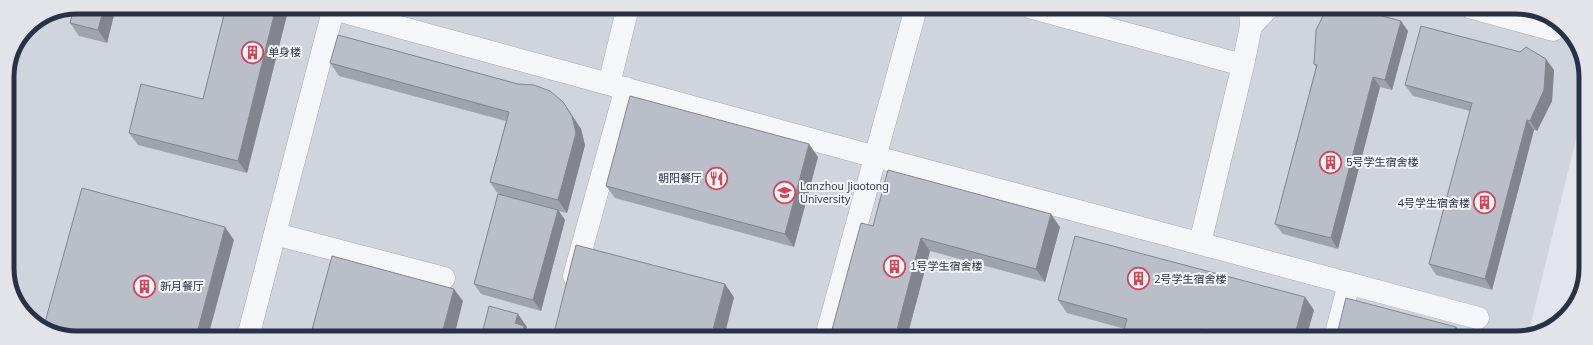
<svg xmlns="http://www.w3.org/2000/svg" width="1593" height="345" font-family="Mulish,'Noto Sans SC',sans-serif">
	<style>
		.built { fill: #d0d4dd }
		.lines { fill: none; stroke-linecap: round; stroke-linejoin: round }
		.minor-casing { stroke: #a7acb6; stroke-width: 23 }
		.minor { stroke: #f5f6f9; stroke-width: 22 }
		.wall { fill: #9fa3ad }
		.shaded-wall { fill: #82858d }
		.building { fill: #b9bec9; stroke: #82858d }
		.labels { text-anchor: middle; dominant-baseline: central; stroke-width: 4; stroke-linejoin: round; paint-order: stroke }
		.poi-label { font-size: 11px; fill: #293244; stroke: #f2f4f8; text-anchor: start }
		.rim { fill: none; stroke: #293244; stroke-width: 5 }
	</style>
	<rect width="100%" height="100%" fill="#e2e5eb"/>
	<!-- built -->
	<path class="built" d="M77,7L1529,8L1565,27L1585,63V102L1528,335L1520,338L64,337L28,318L8,282L7,73L28,27L51,12Z"/>
	<g class="lines">
		<defs>
			<path id="minor" d="M1032,8L1243,65
				M1472,8L1553,30L1555,22
				M333,9L876,157L1478,318
				M1251,26L1268,8
				M609,84L628,7
				M275,234L444,278
				M1200,243L1243,65L1251,26L1250,8
				M574,276L626,88
				M248,337L334,7
				M826,337L916,8
				M1335,338L1349,283"/>
		</defs>
		<!-- minor casing -->
		<use href="#minor" class="minor-casing"/>
		<!-- minor -->
		<use href="#minor" class="minor"/>
	</g>
	<!-- wall -->
	<path class="wall" d="M77,7H116L107,43L79,36L70,23Z
		M226,7H289L247,173L138,145L129,133L203,99Z
		M1327,8H1358L1359,9L1408,31L1392,90L1380,87L1338,249L1283,234L1275,224L1316,67L1314,64Z
		M330,63L572,115L581,129L585,145L567,213L559,211L565,220L541,311L481,294L474,284L498,194L490,182L506,121L339,76Z
		M1554,70L1552,101L1537,131L1534,130L1492,290L1436,275L1429,264L1470,111L1413,96L1405,85Z
		M818,157L794,247L615,198L606,186Z
		M873,226L1060,227L1045,282L930,251L907,337H830Z
		M734,297L724,337H557L554,333Z
		M1058,300L1314,310L1306,338H1122L1125,329L1067,313Z
		M527,327L526,329L532,337H488L483,330Z"/>
	<!-- shaded-wall -->
	<path class="shaded-wall" d="M104,7H116L107,43L98,30Z
		M276,7H289L247,173L238,161Z
		M1401,21L1408,31L1392,90L1385,80Z
		M1546,59L1554,70L1552,101L1537,131L1530,121Z
		M1373,77L1380,87L1338,249L1331,238Z
		M563,102L581,129L585,145L567,213L558,200Z
		M1527,120L1534,130L1492,290L1485,279Z
		M809,144L818,157L794,247L785,234Z
		M558,210L565,220L541,311L533,300Z
		M1051,214L1060,227L1045,282L1036,269Z
		M225,227L234,240L208,337H196Z
		M921,238L930,251L907,337H895Z
		M725,284L734,297L724,337H711Z
		M454,289L463,301L454,337H441Z
		M1305,297L1314,310L1306,338H1294Z
		M518,314L527,327L526,329L532,337H521L515,323Z
		M1456,327L1464,338H1453Z
		M1200,329L1206,338H1198Z"/>
	<!-- building -->
	<path class="building" d="M77,7H104L98,30L70,23L74,8Z
		M226,7H276L238,161L129,133L141,84L203,99Z
		M1327,8H1356L1357,9L1401,21L1385,80L1373,77L1331,238L1275,224L1317,65L1314,64L1316,30Z
		M1421,26L1520,52L1526,47L1546,59L1544,90L1530,121L1527,120L1485,279L1429,264L1472,103L1405,85Z
		M338,35L518,84L534,85L550,91L563,102L572,116L576,133L558,200L490,182L509,112L330,63Z
		M630,96L809,144L785,234L606,186Z
		M888,170L1051,214L1036,269L921,238L895,337H830L861,223L873,226Z
		M82,188L225,227L196,337H64L44,326Z
		M498,194L558,210L533,300L474,284Z
		M1075,236L1305,297L1294,338H1230L1200,329L1198,338H1122L1127,319L1058,300Z
		M576,245L725,284L711,337H570L554,333Z
		M332,256L454,289L441,337H310Z
		M1346,298L1456,327L1453,338H1336Z
		M489,306L518,314L515,323L524,326L521,337H491L493,332L483,330Z"/>
	<!-- icons -->
	<defs>
		<symbol id="building-ring" viewBox="-11 -11 22 22"><circle r="9.5" fill="#f2f4f8" stroke="#d34457" stroke-width="1.5"/><path d="M-4-6H4V6H1V3H-1V6H-4ZM-2.5-4.3h1.7v1.8h-1.7ZM.8-4.3h1.7v1.8H.8ZM-2.5-1h1.7V.8h-1.7ZM.8-1h1.7V.8H.8Z" fill="#d34457"/></symbol>
		<symbol id="restaurant-ring" viewBox="-11 -11 22 22"><circle r="9.5" fill="#f2f4f8" stroke="#d34457" stroke-width="1.5"/><path d="M-5-6h1v4h1v-4h1v4h1v-4h1v5L-1.5 .5V6h-2V.5L-5-1ZM5-6V6H3V1.5H1.5Q1.5-4 5-6Z" fill="#d34457"/></symbol>
		<symbol id="university-ring" viewBox="-11 -11 22 22"><circle r="9.5" fill="#f2f4f8" stroke="#d34457" stroke-width="1.5"/><path d="M0-5L7-2L0 1L-7-2ZM-4 1L0 2.5L4 1V4Q0 6-4 4Z" fill="#d34457"/></symbol>
	</defs>
	<g fill-rule="evenodd">
		<use href="#building-ring" x="240" y="40" width="25" height="25"/>
		<use href="#building-ring" x="1318" y="150" width="25" height="25"/>
		<use href="#restaurant-ring" x="704" y="166" width="25" height="25"/>
		<use href="#university-ring" x="772" y="180" width="25" height="25"/>
		<use href="#building-ring" x="1472" y="190" width="25" height="25"/>
		<use href="#building-ring" x="882" y="254" width="25" height="25"/>
		<use href="#building-ring" x="1126" y="266" width="25" height="25"/>
		<use href="#building-ring" x="132" y="274" width="25" height="25"/>
	</g>
	<g class="labels">
		<!-- poi labels -->
		<g class="poi-label">
			<text x="268" y="52">单身楼</text>
			<text x="1346" y="162">5号学生宿舍楼</text>
			<text x="702" y="178" text-anchor="end">朝阳餐厅</text>
			<text x="800" y="186">Lanzhou Jiaotong<tspan x="800" dy="13">University</tspan></text>
			<text x="1470" y="203" text-anchor="end">4号学生宿舍楼</text>
			<text x="910" y="266">1号学生宿舍楼</text>
			<text x="1154" y="279">2号学生宿舍楼</text>
			<text x="160" y="286">新月餐厅</text>
		</g>
	</g>
	<!-- crop -->
	<path d="M0 0H1593V345H0ZM77 14H1516A63 63 0 0 1 1579 77V268A63 63 0 0 1 1516 331H77A63 63 0 0 1 14 268V77A63 63 0 0 1 77 14Z" fill="#e2e4ea" fill-rule="evenodd"/>
	<path class="rim" d="M77 14H1516A63 63 0 0 1 1579 77V268A63 63 0 0 1 1516 331H77A63 63 0 0 1 14 268V77A63 63 0 0 1 77 14Z"/>
</svg>
